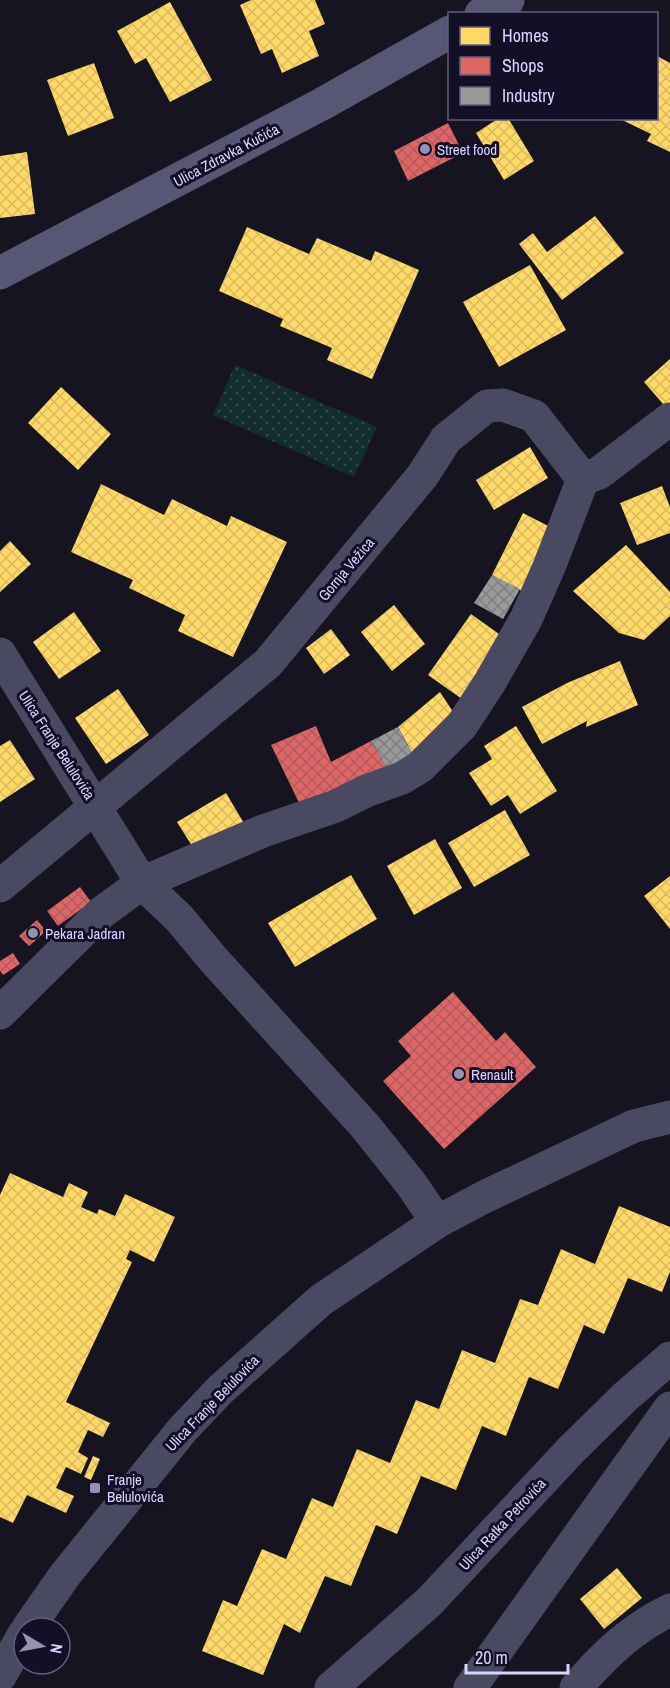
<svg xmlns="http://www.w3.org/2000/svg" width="670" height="1688" font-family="'Archivo Narrow',sans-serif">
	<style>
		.park { fill: url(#park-dots) }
		.homes { fill: url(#homes-cross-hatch) }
		.shops { fill: url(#shops-cross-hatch) }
		.industry { fill: url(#industry-cross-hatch) }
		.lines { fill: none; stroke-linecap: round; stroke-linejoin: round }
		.minor { stroke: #4a4962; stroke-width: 33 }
		.secondary { stroke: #575674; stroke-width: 33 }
		.poi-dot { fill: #9591b1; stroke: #130f26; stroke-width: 2 }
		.labels { text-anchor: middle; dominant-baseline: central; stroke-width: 6; stroke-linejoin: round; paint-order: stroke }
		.poi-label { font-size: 15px; fill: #d9d4ff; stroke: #130f26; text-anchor: start }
		.street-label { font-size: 15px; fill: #d9d4ff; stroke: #130f26 }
	</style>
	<defs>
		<pattern id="park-dots" width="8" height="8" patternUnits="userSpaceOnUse" patternTransform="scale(1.5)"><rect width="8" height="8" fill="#132c2d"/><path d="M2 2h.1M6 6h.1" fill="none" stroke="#354a4c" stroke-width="1.8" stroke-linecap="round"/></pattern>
		<pattern id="homes-cross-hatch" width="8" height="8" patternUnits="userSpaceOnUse" patternTransform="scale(1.5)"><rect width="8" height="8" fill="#ffd966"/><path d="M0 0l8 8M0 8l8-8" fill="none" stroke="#d9ba61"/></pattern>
		<pattern id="shops-cross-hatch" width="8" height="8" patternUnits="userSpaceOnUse" patternTransform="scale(1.5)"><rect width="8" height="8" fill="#e06666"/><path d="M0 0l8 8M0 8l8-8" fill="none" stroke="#b05b5e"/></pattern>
		<pattern id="industry-cross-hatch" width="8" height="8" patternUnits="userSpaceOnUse" patternTransform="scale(1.5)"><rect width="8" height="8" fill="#999"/><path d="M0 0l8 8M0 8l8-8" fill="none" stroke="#7f7e82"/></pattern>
	</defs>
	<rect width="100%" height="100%" fill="#161421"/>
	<!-- park -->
	<path class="park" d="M235,365L377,427L354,477L213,415Z"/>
	<!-- homes -->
	<path class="homes" d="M251,0H315L325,24L309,31L319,56L282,73L272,49L261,54L240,5Z
		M170,2L212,80L170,102L146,58L135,64L117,31Z
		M657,56L670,63V152L647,141L651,134L618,118H657Z
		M94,63L114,118L68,136L47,80Z
		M499,118H508L534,161L504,180L476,133Z
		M27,152L35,214L0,218V156Z
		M595,216L624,253L562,300L519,244L533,233L547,252Z
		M247,227L309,254L317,238L371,261L375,251L419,270L372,379L327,360L332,348L280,326L283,319L219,291Z
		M530,265L566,330L499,367L463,302Z
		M670,359V412L644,382Z
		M61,387L111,434L78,470L28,423Z
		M530,447L548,478L494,510L476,480Z
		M101,484L164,515L172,499L227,526L231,516L287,542L233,657L178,631L185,615L129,588L133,580L71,552Z
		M662,486L670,507V533L637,545L620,503Z
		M523,513L558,531L526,593L492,575Z
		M10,541L31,564L0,592V551Z
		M626,545L670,592V616L644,640L619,633L573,591Z
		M394,605L425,644L392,671L361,632Z
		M74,612L101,651L59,679L33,642Z
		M471,614L506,639L462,699L428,675Z
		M331,629L350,655L324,674L306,648Z
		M620,661L638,705L586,727L587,721L542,744L522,707L567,683Z
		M118,689L149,735L106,764L75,718Z
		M440,692L459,721L417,762L398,727Z
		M516,726L557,791L520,814L508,795L491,806L469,773L492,759L484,746Z
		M10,740L35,779L0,802V746Z
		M226,793L245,825L197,854L177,822Z
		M505,810L530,855L474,887L448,843Z
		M435,839L462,888L414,915L387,866Z
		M351,875L377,919L295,967L268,923Z
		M670,876V929L644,896Z
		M10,1173L63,1197L69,1183L88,1192L81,1207L97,1214L99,1209L115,1216L125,1194L175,1217L154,1262L130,1250L126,1259L132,1262L66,1402L110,1423L103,1437L88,1430L78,1452L88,1458L81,1474L66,1467L56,1488L74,1496L66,1513L27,1495L13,1523L0,1517V1195Z
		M619,1206L670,1227V1272L662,1292L628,1278L604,1334L584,1325L558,1389L529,1377L506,1436L482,1426L456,1490L421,1476L397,1534L376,1525L351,1586L325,1576L300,1633L284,1624L263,1675L202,1651L223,1600L237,1606L262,1549L286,1559L312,1498L333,1507L357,1449L390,1463L416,1400L439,1409L462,1350L495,1363L520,1299L538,1305L561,1249L595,1264Z
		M93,1456L100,1459L91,1480L84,1477Z
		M617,1568L642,1598L604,1629L580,1599Z"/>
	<!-- shops -->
	<path class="shops" d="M448,123L463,153L408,181L394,151Z
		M316,726L331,762L371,741L389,772L303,811L271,745Z
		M80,887L91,902L58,926L47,911Z
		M37,920L46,931L29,946L19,936Z
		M13,953L20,964L3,975L0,971V961Z
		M453,992L496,1041L505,1032L536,1067L444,1149L383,1081L411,1056L398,1041Z"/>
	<!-- industry -->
	<path class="industry" d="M492,575L520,589L503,619L474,603Z
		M398,727L417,762L389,772L371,741Z"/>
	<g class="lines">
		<!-- minor -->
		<path class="minor" d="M0,654L142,883L179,918L213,959L365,1126L412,1185L437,1222
			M0,886L268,663L423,475L446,439L487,406L503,405L534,416L583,479L599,473L670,419
			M0,1013L101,913L142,883L263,831L336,806L366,791L402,778L420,767L462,725L490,682L526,619L549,567L583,479
			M28,1628L65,1575L183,1429L221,1389L321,1300L437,1222L484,1197L634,1126L670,1117
			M0,1676L24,1634
			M331,1688L429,1602L571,1450L625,1397L670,1358
			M470,1688L670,1408
			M576,1688C603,1656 631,1629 670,1610"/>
		<!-- secondary -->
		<path class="secondary" d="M481,14L508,0
			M0,273L322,104L450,32"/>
	</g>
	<!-- markers -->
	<g class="poi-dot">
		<circle cx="425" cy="149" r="6"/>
		<circle cx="33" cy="933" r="6"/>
		<circle cx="459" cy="1074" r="6"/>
		<rect x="89" y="1482" width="12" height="12" rx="3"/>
	</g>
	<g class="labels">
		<!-- poi labels -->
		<g class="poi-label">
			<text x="437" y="149">Street food</text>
			<text x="45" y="933">Pekara Jadran</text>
			<text x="471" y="1074">Renault</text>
			<text x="107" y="1479">Franje<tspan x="107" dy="17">Belulovića</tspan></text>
		</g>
		<!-- street labels -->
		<g class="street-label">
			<text transform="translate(226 155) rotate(-28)">Ulica Zdravka Kučića</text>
			<text transform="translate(346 569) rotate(-50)">Gornja Vežica</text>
			<text transform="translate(57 745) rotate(57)">Ulica Franje Belulovića</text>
			<text transform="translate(212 1403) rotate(-46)">Ulica Franje Belulovića</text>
			<text transform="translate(502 1524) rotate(-47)">Ulica Ratka Petrovića</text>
		</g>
	</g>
	<!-- legend -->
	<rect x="448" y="12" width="210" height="108" fill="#130f26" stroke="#625e7d" stroke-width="1.5"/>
	<rect x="460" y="27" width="30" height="18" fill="#ffd966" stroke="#625e7d" stroke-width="1.5"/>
	<text x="502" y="42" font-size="18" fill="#d9d4ff">Homes</text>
	<rect x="460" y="57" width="30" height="18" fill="#e06666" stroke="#625e7d" stroke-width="1.5"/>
	<text x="502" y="72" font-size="18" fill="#d9d4ff">Shops</text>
	<rect x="460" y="87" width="30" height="18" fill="#999999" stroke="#625e7d" stroke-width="1.5"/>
	<text x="502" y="102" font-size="18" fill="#d9d4ff">Industry</text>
	<!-- north arrow -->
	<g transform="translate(42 1646) rotate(100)"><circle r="28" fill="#130f26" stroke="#625e7d" stroke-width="1.5"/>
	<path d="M0-4.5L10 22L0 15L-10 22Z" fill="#9591b1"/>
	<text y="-9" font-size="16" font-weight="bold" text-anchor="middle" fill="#d9d4ff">N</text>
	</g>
	<!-- scale -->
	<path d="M466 1664v9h102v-9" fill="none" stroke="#d9d4ff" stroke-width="3"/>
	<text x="475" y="1664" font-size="18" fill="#d9d4ff" stroke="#130f26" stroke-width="4.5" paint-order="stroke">20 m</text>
</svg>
